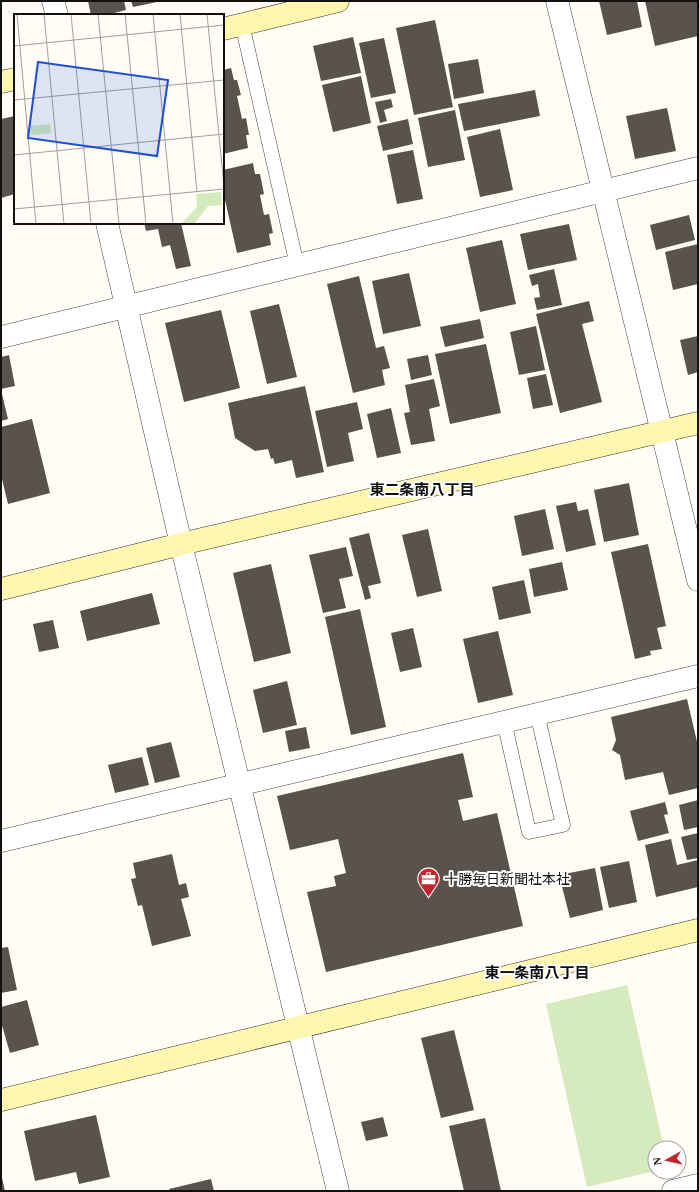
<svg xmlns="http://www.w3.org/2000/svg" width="699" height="1192" font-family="'Times New Roman','Noto Sans JP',serif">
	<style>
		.green { fill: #d5ebbd }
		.building { fill: #5a524d }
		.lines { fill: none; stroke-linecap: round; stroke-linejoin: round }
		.lane-casing { stroke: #444; stroke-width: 15 }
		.street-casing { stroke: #444; stroke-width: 23 }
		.secondary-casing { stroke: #333; stroke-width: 23 }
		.lane { stroke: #fff; stroke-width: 14 }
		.street { stroke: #fff; stroke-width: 22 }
		.secondary { stroke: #fff6b0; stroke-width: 22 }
		.labels { text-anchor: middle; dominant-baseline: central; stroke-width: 4; stroke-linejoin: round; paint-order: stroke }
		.poi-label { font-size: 14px; fill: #111; stroke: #fff; text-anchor: start }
		.neighbourhood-label { font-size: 15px; font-weight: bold; fill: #111; stroke: #fff }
		.inset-road { fill: none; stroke: #a09f9a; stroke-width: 1 }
		.view { fill: #1d4ed8; fill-opacity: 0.15; stroke: #1d4ed8; stroke-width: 2 }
		.inset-edge { fill: none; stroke: #111; stroke-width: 2 }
	</style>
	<rect width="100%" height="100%" fill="#fffdf5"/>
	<!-- green -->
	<path class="green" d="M627,985L664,1148H655V1171L587,1187L546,1004Z"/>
	<!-- building -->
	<path class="building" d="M88,1H124L126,10L106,15H91Z
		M131,1H157V2L133,7Z
		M599,1H637L642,27L607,35Z
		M645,1H698V36L655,46Z
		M435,20L453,107L414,115L396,28Z
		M353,37L361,73L321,81L313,46Z
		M384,38L396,93L371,98L359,43Z
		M478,59L484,93L454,99L448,64Z
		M231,68L234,80H237L241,95L237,96L242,119L246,118L249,135H246L248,148L223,154V70Z
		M361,76L371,123L333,132L322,85Z
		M535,90L540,116L464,131L458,104Z
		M391,99L393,107L384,110L387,121L380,123L375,102Z
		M667,108L676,151L635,159L626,116Z
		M455,110L465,160L428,167L418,118Z
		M15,116V194L1,198V119Z
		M408,119L413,144L383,151L377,126Z
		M500,129L513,190L480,197L467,137Z
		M413,150L423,199L397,204L387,155Z
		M253,163L255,174H260L264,194L260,195L264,215L269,214L273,233L269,234L271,245L237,253L223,191V170Z
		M689,215L695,240L656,250L650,225Z
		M144,223H181L191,266L176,269L170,245L162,247L158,229L146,231Z
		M569,224L577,260L528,270L520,234Z
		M502,240L516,304L480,312L466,248Z
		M698,244V284L673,290L665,252Z
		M554,269L562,305L537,310L534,298L540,297L538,284L532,286L529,275Z
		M409,273L421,326L383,334L372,281Z
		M359,276L376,348L384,346L390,368L382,370L385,385L353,393L327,284Z
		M589,301L594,321L582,324L602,402L560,413L536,314Z
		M279,304L297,377L267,384L250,311Z
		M221,310L240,388L184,402L165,323Z
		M480,319L484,338L445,347L440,327Z
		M536,326L545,370L519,375L510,332Z
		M698,336V372L688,375L680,340Z
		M486,344L501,413L450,424L435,354Z
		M9,355L15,386L1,389V357Z
		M428,355L432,375L411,380L407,359Z
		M546,374L553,405L533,409L527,378Z
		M434,379L440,406L429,409L435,441L411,445L404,413L410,412L405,385Z
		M305,386L324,472L296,478L292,460L275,464L273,458L271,459L268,449L255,451L235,438L228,403Z
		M1,390L8,419L1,421Z
		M357,402L363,429L348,433L354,461L327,467L315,411Z
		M391,408L401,453L377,458L367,414Z
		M32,419L50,493L8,504L1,475V427Z
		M629,483L639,535L604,542L594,490Z
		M576,502L578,511L588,509L596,545L566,552L556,506Z
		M545,509L554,549L522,556L514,516Z
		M428,529L442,591L417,597L402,535Z
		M369,533L381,583L368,586L371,598L365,600L349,538Z
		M648,544L666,626L657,628L662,649L650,651L651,655L635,659L611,552Z
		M346,547L353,576L339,579L346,608L323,613L309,555Z
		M562,562L568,590L534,597L529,569Z
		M271,564L291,653L254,662L233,573Z
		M524,580L531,613L499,620L492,587Z
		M152,593L160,624L87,641L80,611Z
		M360,609L386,727L351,735L325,617Z
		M53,620L59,648L39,652L33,624Z
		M413,628L422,667L400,672L391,633Z
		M498,631L513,695L478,703L463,639Z
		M287,681L297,725L263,733L253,690Z
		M687,699L698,746V788L669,795L663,772L625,780L620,755L612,750L616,740L611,717Z
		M306,727L310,748L289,752L285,731Z
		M171,742L180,777L155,783L146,748Z
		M463,753L473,797L458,800L463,821L497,813L523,926L326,972L307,892L336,886L334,876L346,873L338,839L290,850L277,796Z
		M142,757L149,785L115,793L108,765Z
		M698,800V827L684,830L679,805Z
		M665,802L668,814L664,815L669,833L638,841L630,811Z
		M698,833V858L687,860L681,837Z
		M671,839L677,865L698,860V887L656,897L645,845Z
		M172,854L179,885L186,883L189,897L181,899L191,936L152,946L142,905L138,906L131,879L136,878L133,863Z
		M629,861L637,902L609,908L600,867Z
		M595,868L603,910L570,918L559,875Z
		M8,947L17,990L1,993V948Z
		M27,1000L39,1045L10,1053L1,1022V1007Z
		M454,1030L474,1110L441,1118L421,1038Z
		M96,1115L110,1177L79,1184L76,1172L35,1181L24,1131Z
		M383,1117L388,1136L366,1141L361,1122Z
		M485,1118L501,1191H464L449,1126Z
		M1,1178H2L5,1191H1Z
		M211,1179L214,1191H170L169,1189Z"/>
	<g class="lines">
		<defs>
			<path id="lane" d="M242,24L297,265
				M504,721L529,832L563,825L537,713"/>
			<path id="street" d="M53,1L57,15
				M557,1L698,580
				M107,223L181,544L338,1191
				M1,337L698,168
				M1,841L698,676
				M673,1191L698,1185"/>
			<path id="secondary" d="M223,29L338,1
				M1,82L15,79
				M1,589L181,544L698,423
				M1,1100L698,930"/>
		</defs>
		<!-- lane casing -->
		<use href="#lane" class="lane-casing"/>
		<!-- street casing -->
		<use href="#street" class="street-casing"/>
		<!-- secondary casing -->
		<use href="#secondary" class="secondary-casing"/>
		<!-- lane -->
		<use href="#lane" class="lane"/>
		<!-- street -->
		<use href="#street" class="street"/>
		<!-- secondary -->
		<use href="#secondary" class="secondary"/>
	</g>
	<!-- icons -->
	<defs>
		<symbol id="office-pin" viewBox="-11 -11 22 30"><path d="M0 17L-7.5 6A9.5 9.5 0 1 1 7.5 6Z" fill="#c4262e" stroke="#fff"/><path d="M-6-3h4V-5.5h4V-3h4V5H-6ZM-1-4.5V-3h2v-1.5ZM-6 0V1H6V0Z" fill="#fff"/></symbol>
	</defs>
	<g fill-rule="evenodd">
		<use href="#office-pin" x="416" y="866" width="25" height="34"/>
	</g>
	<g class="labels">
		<!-- poi labels -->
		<g class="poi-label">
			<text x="444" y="879">十勝毎日新聞社本社</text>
		</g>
		<!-- neighbourhood labels -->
		<g class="neighbourhood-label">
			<text x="422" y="490">東二条南八丁目</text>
			<text x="537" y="973">東一条南八丁目</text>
		</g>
	</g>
	<!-- overview -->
	<g transform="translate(14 14)">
		<rect width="210" height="210" fill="#fffdf5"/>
		<path d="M36,110L37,119L17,121L16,112ZM207,178L208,191L194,192L180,210H167L183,193L182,180Z" fill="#d5ebbd"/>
		<path class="inset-road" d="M3,0L22,210M30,0L50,210M57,0L77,210M84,0L105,210M111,0L132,210M139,0L159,210M166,0L183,178M193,0L210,172M0,32L210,11M0,86L210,66M0,141L210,120M0,195L210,175"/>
		<path class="view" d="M24,48L154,66L143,142L14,124Z"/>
		<rect width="210" height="210" class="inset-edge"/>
	</g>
	<!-- border -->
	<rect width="699" height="1192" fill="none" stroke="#111111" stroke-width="4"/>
	<!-- north arrow -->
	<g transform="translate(667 1160) rotate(262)"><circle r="19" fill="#ffffff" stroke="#a0a0a0"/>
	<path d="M0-3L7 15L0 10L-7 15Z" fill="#c4262e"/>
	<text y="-6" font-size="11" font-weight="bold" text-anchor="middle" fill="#111111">N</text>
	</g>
</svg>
